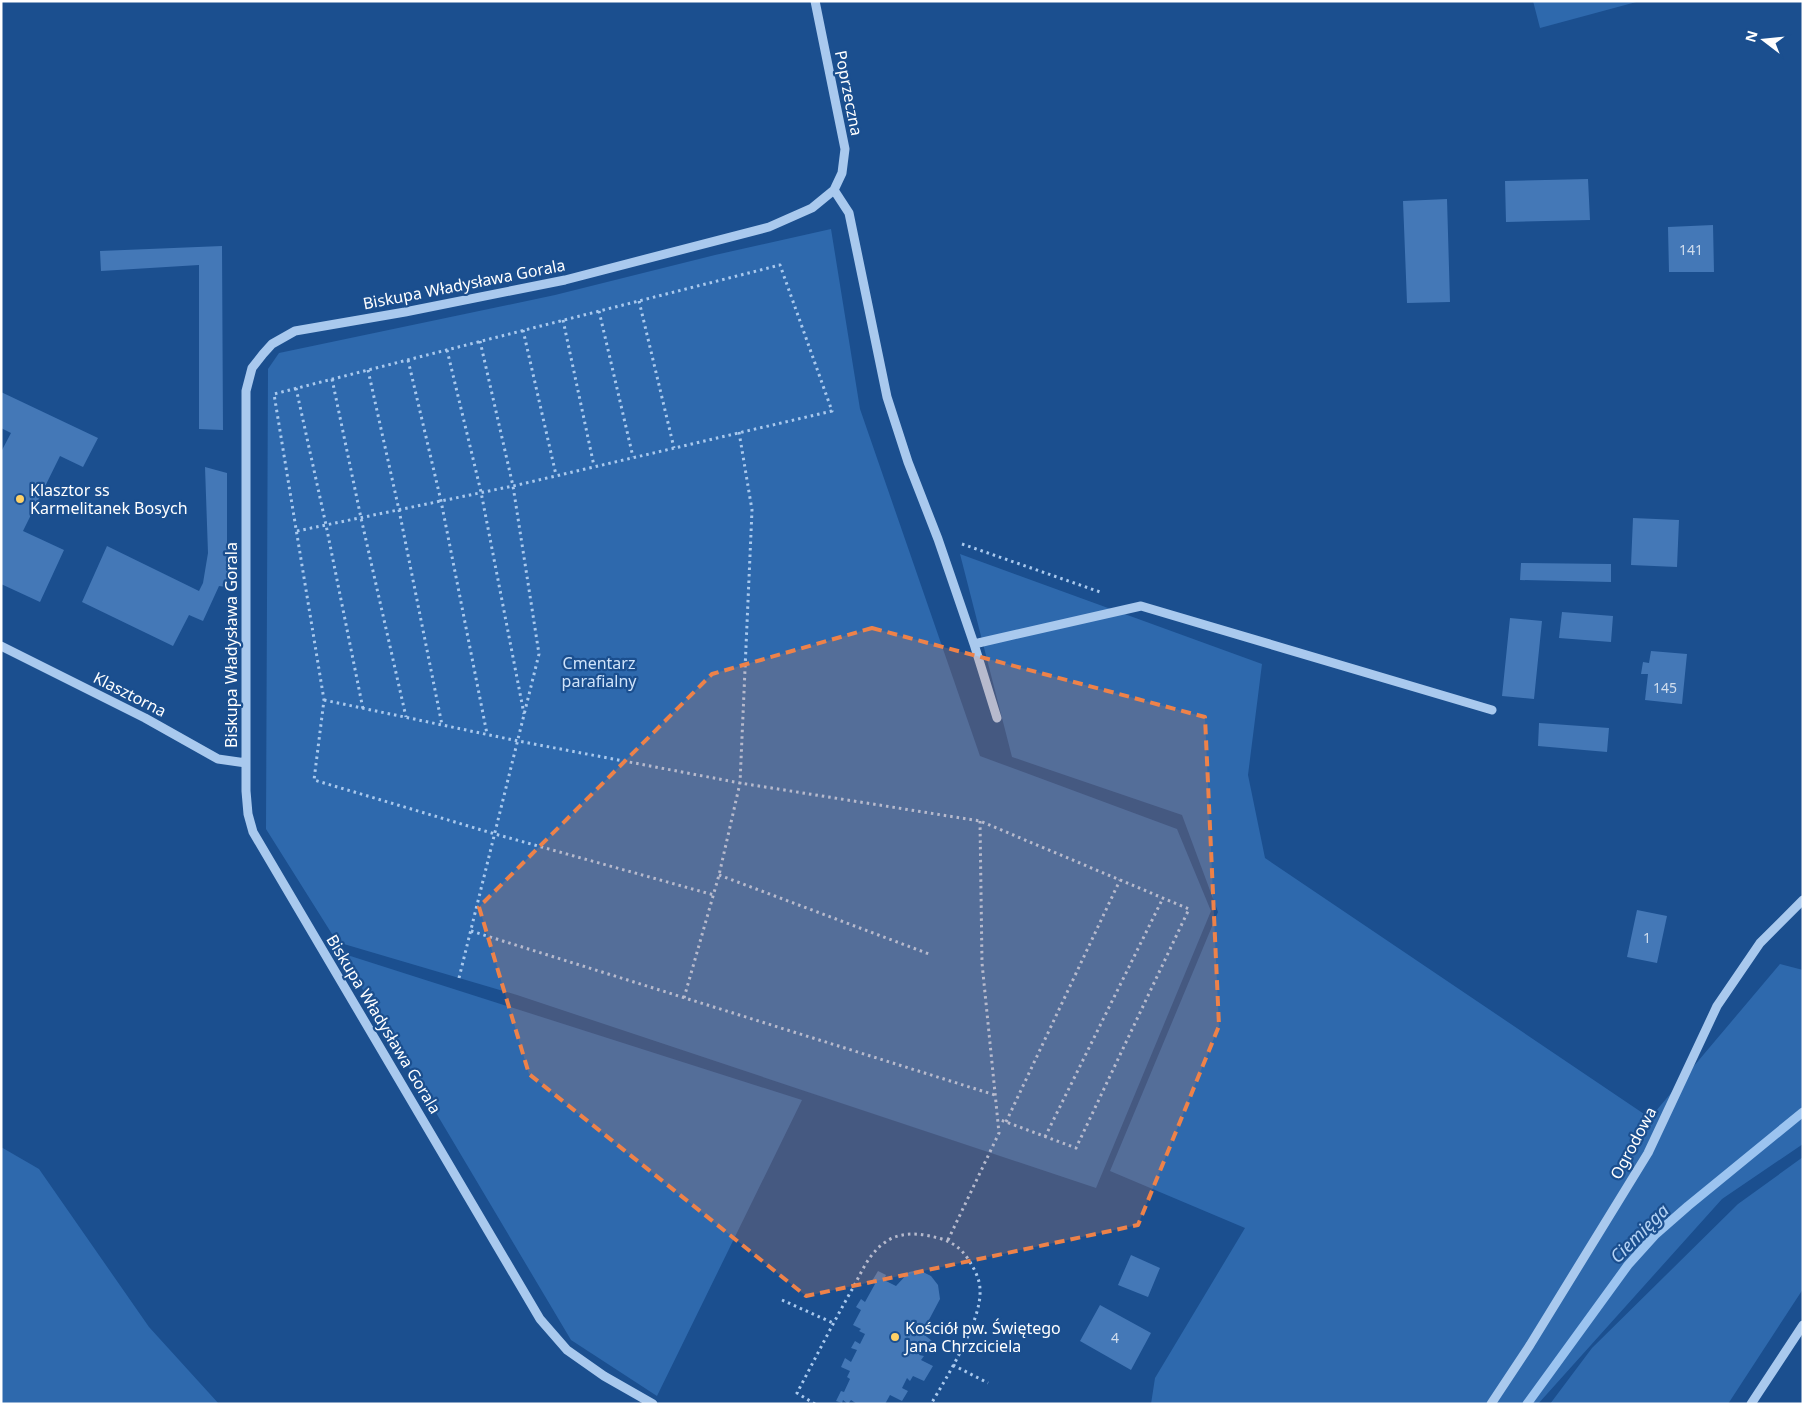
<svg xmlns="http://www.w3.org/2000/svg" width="1804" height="1405" font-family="'Noto Sans',sans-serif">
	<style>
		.green { fill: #2e69ad }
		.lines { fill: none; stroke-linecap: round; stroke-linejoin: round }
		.stream { stroke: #9cc4f0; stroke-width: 9 }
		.building { fill: #4478b7 }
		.path { stroke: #a9c9ee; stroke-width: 3; stroke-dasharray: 2.5 4; stroke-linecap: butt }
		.minor { stroke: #a9c9ee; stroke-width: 9 }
		.marked { fill: #ee8249; fill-opacity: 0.2; stroke: #ee8249; stroke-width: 4; stroke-dasharray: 10 6; stroke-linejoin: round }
		.poi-dot { fill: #ffd166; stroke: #1b4f8f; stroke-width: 2 }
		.labels { text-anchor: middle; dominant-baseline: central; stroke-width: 4.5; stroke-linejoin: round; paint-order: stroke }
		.number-label { font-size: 14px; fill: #d0dded }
		.street-label { font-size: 16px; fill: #fff; stroke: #1b4f8f }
		.poi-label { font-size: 16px; fill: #fff; stroke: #1b4f8f; text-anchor: start }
		.park-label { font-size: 16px; fill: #cfe3fa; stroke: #1b4f8f }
		.water-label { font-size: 18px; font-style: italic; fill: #b5d3f5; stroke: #1b4f8f }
	</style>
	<rect width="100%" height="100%" fill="#1b4f8f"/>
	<!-- green -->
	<path class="green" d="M1533,1H1640L1540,28Z
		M831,229L860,409L980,756L1177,829L1211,911L1096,1188L517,995L337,942L266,829L268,369L279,353L555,295L715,255Z
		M960,554L1262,664L1248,775L1265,858L1650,1118L1780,964L1803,970V1144L1722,1199L1538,1404H1151L1155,1378L1245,1228L1110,1171L1218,912L1182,815L1012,757Z
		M341,953L802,1100L657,1396L571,1340Z
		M1,1147L39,1169L149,1327L219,1404H1Z
		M1803,1157V1289L1728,1404H1550L1592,1348L1738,1204Z"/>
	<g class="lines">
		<!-- stream -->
		<path class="stream" d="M1527,1404L1628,1265L1656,1234L1688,1206L1803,1112"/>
	</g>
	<!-- building -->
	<path class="building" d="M1588,179L1590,220L1506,222L1505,181Z
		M1447,199L1450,302L1407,303L1403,201Z
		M1713,225L1714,272H1669L1668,227Z
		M222,246L223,430L199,429V265L101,271L100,251Z
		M1,392L98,438L83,467L60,456L23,531L64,550L40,602L1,584V452L11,433L1,428Z
		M205,467L227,473V587L219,586L203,621L189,615L173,646L82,602L107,546L199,591L203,583L208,553Z
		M1633,518L1679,520L1677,567L1631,565Z
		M1521,563L1611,564V582L1520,580Z
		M1562,612L1613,616L1611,642L1559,638Z
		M1510,618L1542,621L1534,699L1502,696Z
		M1651,651L1687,654L1682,704L1645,700L1648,674H1641L1643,662L1649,663Z
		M1539,723L1609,728L1607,752L1538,746Z
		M1637,910L1667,916L1657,963L1627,957Z
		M1131,1255L1160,1268L1148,1297L1118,1285Z
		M919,1270L931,1276L938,1285L940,1299L922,1333L932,1341L929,1346L925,1344L919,1355L924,1356L921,1360L933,1366L924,1381L913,1376L910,1381L907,1378L902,1388L908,1391L902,1401L890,1395L885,1404H857L851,1400L848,1404L843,1400L842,1403L836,1401L841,1391L844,1392L850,1379L847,1377L850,1371L841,1367L845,1358L851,1362L857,1350L851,1348L855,1341L860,1344L865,1334L859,1331L861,1329L853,1325L861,1310L856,1307L861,1299L865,1302L875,1284L872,1281L878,1271L886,1275L884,1280L896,1286L909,1272Z
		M1100,1305L1151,1333L1131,1370L1080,1341Z"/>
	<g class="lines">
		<!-- path -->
		<path class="path" d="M639,301L674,448
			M599,311L633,457
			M563,320L594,466
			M523,330L556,475
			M447,350L481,492L524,714
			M408,360L441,501L487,734
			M368,370L399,510L442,725
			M332,379L361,518L406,717
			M296,388L326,525L363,709
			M297,531L513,486L832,411L780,265L274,394L324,700L314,780L495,834L714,895
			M962,544L1103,593
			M324,700L518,741L740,783L980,821L1189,909L1076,1148L998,1119
			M719,875L929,954
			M471,931L995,1095
			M459,978L539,654L513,486L480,341
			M684,998L719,875L740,783L752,510L739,432
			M1006,1122L1120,880
			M1045,1137L1163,898
			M948,1240L999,1133L982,963L980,821
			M782,1300L833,1323
			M953,1365L988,1383
			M815,1404L797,1393C816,1357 834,1321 854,1286C862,1271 869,1254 884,1243C900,1231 920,1233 938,1238C951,1241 961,1248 968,1259C974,1268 980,1279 980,1290C982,1320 947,1377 931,1404"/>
		<!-- minor -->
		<path class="minor" d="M834,190L849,213L887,397L908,462L938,539L974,644L997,718
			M974,644L1141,606L1492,710
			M1,646L145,718L218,759L246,763
			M653,1404L604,1376L567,1350L540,1319L253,832L248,814L246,791V391L252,368L263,354L272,344L295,331L405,312L565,280L769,227L812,208L834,190L842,173L845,149L815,1
			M1491,1404L1530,1345L1648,1153L1717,1006L1760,943L1803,900
			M1751,1404L1803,1325"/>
	</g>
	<!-- marked area -->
	<path class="marked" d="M872,628L1205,717L1219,1026L1138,1225L806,1296L529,1074L479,907L712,674Z"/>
	<!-- markers -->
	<g class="poi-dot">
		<circle cx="20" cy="499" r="5"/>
		<circle cx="895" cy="1337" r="5"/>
	</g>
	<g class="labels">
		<!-- number labels -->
		<g class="number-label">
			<text x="1691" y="249">141</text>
			<text x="1665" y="687">145</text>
			<text x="1647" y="937">1</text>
			<text x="1115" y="1337">4</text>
		</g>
		<!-- street labels -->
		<g class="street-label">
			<text transform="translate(849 93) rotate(79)">Poprzeczna</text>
			<text transform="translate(464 284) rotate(-11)">Biskupa Władysława Gorala</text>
			<text transform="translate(231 645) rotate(-90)">Biskupa Władysława Gorala</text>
			<text transform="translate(130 694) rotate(27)">Klasztorna</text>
			<text transform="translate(384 1024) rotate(59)">Biskupa Władysława Gorala</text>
			<text transform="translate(1633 1143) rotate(-62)">Ogrodowa</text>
		</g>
		<!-- poi labels -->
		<g class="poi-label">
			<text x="30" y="490">Klasztor ss<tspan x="30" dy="18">Karmelitanek Bosych</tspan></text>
			<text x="905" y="1328">Kościół pw. Świętego<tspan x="905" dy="18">Jana Chrzciciela</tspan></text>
		</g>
		<!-- park labels -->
		<g class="park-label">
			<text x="599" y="663">Cmentarz<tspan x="599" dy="18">parafialny</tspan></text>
		</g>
		<!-- water labels -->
		<g class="water-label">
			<text transform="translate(1639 1233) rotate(-45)">Ciemięga</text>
		</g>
	</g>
	<!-- border -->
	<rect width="1804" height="1405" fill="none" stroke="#ffffff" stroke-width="5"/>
	<!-- north arrow -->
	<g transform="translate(1764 40) rotate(286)" stroke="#1b4f8f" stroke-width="4" paint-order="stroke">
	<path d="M0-4L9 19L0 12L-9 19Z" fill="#ffffff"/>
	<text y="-8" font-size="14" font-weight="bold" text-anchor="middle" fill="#ffffff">N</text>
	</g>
</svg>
